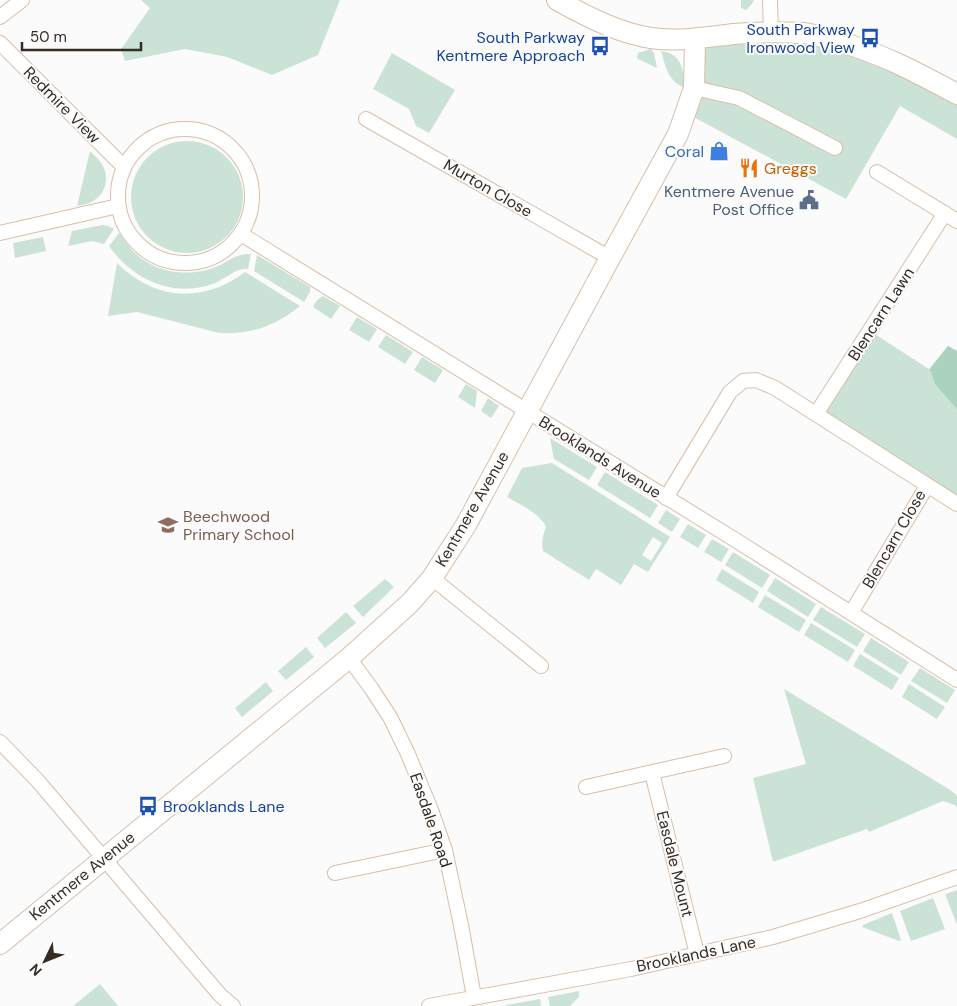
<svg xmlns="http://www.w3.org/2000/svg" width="957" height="1006" font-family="'DM Sans',sans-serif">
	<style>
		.green { fill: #cbe3d6; fill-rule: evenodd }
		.forest { fill: #abd2be }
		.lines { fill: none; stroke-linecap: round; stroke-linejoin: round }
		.street-casing { stroke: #d8beaa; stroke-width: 16 }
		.secondary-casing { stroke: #d8beaa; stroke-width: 22 }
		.street { stroke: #fff; stroke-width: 14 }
		.secondary { stroke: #fff; stroke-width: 20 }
		.labels { text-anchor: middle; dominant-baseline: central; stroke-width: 4; stroke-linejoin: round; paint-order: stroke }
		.transit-label { font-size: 16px; fill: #164399; stroke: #fbfbfb; text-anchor: end }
		.street-label { font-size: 16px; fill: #372c25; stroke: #fbfbfb }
		.shop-label { font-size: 16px; fill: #366cbe; stroke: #fbfbfb; text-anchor: end }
		.food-label { font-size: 16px; fill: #c56008; stroke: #fbfbfb; text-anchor: start }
		.service-label { font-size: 16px; fill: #4e5e75; stroke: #fbfbfb; text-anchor: end }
		.education-label { font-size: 16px; fill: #785e54; stroke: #fbfbfb; text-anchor: start }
	</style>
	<rect width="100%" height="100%" fill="#fbfbfb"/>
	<!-- green -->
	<path class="green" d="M141,0H340L318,55L272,75L227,57L185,49L125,61L121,49L150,8Z
		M741,0H754L751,5L746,10L741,8Z
		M804,33L957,94V139L900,106L846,199L686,113L695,39Z
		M651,49L654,53L657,68L638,59L637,57L638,53Z
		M661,51C683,54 683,70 685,88C668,81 666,68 661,51Z
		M392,53L455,90L429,133L416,126L409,109L373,89Z
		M131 197a56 56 0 1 1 112 0a56 56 0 1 1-112 0Z
		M90,151C94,155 100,160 103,166C109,177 106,192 96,199C90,204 83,205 77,206Z
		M102,225L108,226L114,229L104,244L92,241L68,246L72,231Z
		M119,233C125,240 129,248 136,254C158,274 189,277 216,267C230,261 234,254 251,254L248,269C237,267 224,280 213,284C173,298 133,280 109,246Z
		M43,237L46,251L15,258L13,243Z
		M257,255L310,287V292L304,302L254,271Z
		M117,263C154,300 203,304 245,272L300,306C276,326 250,335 219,333L137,312L108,316Z
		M323,296L340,306L331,319L313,307C315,302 318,299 323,296Z
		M357,317L377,329L369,342L349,330Z
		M870,331L929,369L948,346L957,351V504L816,414Z
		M386,335L413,352L405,364L378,347Z
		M422,357L443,370L435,383L414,370Z
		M466,384L477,391L475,408L458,397Z
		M488,398L499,406L491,418L481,411Z
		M550,438L597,467L589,480L554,459Z
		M552,463L670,537L648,572L634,564L621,585L596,569L589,580L543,551C541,541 543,535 546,527C541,514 519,504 507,497L522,468ZM653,537L662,543L651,561L642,555Z
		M605,472L658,505L650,518L597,485Z
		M666,510L680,519L672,532L658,523Z
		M688,524L706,535L698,548L680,537Z
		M712,539L729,549L721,562L704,552Z
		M733,552L770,575L762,588L725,565Z
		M722,569L759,592L753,603L716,580Z
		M775,578L816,604L808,617L767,591Z
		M385,579L394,587L363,617L353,606Z
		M765,595L806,620L799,632L758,607Z
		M821,607L865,634L857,647L813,620Z
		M346,612L356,623L325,648L317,638Z
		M811,623L855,650L848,662L804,635Z
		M871,638L909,662L901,675L863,651Z
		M306,647L314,657L286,680L278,671Z
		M860,654L899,678L892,690L853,666Z
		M920,668L955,690L947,703L911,681Z
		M266,682L273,691L242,717L235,708Z
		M909,684L945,707L937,719L902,697Z
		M784,689L952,791L957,796V808L955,805L943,801L869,832L867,829L773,862L753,778L806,764Z
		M957,890V925L945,894Z
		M933,898L945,929L911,941L900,911Z
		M892,913L901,940L899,941L862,927L863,925Z
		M100,984L118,1006H73Z
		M579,991V997L570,1006H550L548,997Z
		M540,999L541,1006H506V1005Z"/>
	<!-- forest -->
	<path class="forest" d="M948,346L957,351V409L935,384L930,369Z"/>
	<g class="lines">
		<defs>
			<path id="street" d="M770,0L771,33
				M0,17L22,0
				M0,43L124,167
				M694,88L739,98L835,148
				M366,119L610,258
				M118 196a67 67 0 1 1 134 0a67 67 0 1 1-134 0Z
				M877,172L957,221
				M0,233L118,206
				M241,234L737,541L957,680
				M816,414L945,213
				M666,498L730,392L743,381L756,380L775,388L957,504
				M432,578L541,666
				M851,613L927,486
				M349,658L371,688L390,717L408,754L431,810L445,850L461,925L474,997
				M0,742L37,780L220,995L233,1006
				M652,773L697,954
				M586,787L724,756
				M335,873L445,850
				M429,1006L631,969L773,937L860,911L957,877"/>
			<path id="secondary" d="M557,0C586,16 618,33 651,38C679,42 707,37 734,34C757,32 780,32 803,33C814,34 825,38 836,41C879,52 918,73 957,94
				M0,944L349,658L410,603L432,578L466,525L610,258L678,134L694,88L695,39"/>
		</defs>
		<!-- street casing -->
		<use href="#street" class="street-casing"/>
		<!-- secondary casing -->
		<use href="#secondary" class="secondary-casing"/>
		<!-- street -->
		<use href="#street" class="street"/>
		<!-- secondary -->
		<use href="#secondary" class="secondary"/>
	</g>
	<!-- icons -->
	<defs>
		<symbol id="bus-bare" viewBox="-9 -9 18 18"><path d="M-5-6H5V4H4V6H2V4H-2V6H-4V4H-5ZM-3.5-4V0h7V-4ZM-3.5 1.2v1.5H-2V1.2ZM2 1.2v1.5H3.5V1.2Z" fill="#1a4fb4" stroke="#fbfbfb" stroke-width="2.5" paint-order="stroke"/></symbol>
		<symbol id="shop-bare" viewBox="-9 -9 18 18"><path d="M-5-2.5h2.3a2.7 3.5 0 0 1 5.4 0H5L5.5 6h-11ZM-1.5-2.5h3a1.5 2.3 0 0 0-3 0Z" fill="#3f7fe0" stroke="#fbfbfb" stroke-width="2.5" paint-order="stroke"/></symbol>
		<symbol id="restaurant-bare" viewBox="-9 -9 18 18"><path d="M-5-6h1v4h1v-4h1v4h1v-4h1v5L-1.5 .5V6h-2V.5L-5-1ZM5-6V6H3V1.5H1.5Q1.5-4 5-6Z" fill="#e8710a" stroke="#fbfbfb" stroke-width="2.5" paint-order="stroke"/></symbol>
		<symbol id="civic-bare" viewBox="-9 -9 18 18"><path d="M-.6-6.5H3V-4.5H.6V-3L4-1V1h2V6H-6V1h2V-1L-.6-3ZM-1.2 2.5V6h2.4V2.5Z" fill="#5c6f8a" stroke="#fbfbfb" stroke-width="2.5" paint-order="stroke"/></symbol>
		<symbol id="school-bare" viewBox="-9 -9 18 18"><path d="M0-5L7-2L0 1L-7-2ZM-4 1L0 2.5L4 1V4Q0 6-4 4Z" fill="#8d6e63" stroke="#fbfbfb" stroke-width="2.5" paint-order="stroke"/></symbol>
	</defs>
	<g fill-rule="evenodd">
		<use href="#bus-bare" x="856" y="24" width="28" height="28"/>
		<use href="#bus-bare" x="586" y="32" width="28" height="28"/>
		<use href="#shop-bare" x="705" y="137" width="28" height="28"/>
		<use href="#restaurant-bare" x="735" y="154" width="28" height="28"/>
		<use href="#civic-bare" x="795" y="186" width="28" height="28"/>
		<use href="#school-bare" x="154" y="511" width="28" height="28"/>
		<use href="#bus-bare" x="134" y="792" width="28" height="28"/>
	</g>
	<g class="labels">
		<!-- transit labels -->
		<g class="transit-label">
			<text x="855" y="29">South Parkway<tspan x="855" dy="18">Ironwood View</tspan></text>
			<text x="585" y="37">South Parkway<tspan x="585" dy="18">Kentmere Approach</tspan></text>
			<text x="163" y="806" text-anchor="start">Brooklands Lane</text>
		</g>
		<!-- street labels -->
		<g class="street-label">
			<text transform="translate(62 105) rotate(45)">Redmire View</text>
			<text transform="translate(488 188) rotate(30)">Murton Close</text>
			<text transform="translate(881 314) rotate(-57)">Blencarn Lawn</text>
			<text transform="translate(600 457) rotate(32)">Brooklands Avenue</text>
			<text transform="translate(472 509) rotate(-60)">Kentmere Avenue</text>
			<text transform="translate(894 539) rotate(-60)">Blencarn Close</text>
			<text transform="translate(431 820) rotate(71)">Easdale Road</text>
			<text transform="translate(675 864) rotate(76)">Easdale Mount</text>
			<text transform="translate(82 876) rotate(-39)">Kentmere Avenue</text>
			<text transform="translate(696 954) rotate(-12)">Brooklands Lane</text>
		</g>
		<!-- shop labels -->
		<g class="shop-label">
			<text x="704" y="151">Coral</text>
		</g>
		<!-- food labels -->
		<g class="food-label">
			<text x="764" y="168">Greggs</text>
		</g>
		<!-- service labels -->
		<g class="service-label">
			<text x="794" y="191">Kentmere Avenue<tspan x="794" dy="18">Post Office</tspan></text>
		</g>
		<!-- education labels -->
		<g class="education-label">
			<text x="183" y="516">Beechwood<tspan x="183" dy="18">Primary School</tspan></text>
		</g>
	</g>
	<!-- north arrow -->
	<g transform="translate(45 961) rotate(227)" stroke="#fbfbfb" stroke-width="4" paint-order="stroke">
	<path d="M0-4L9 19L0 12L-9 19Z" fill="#372c25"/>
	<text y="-8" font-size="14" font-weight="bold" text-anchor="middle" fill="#372c25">N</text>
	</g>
	<!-- scale -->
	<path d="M22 42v8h119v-8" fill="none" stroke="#372c25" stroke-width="2.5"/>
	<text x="30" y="42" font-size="15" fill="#372c25" stroke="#fbfbfb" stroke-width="4" paint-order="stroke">50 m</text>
</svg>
